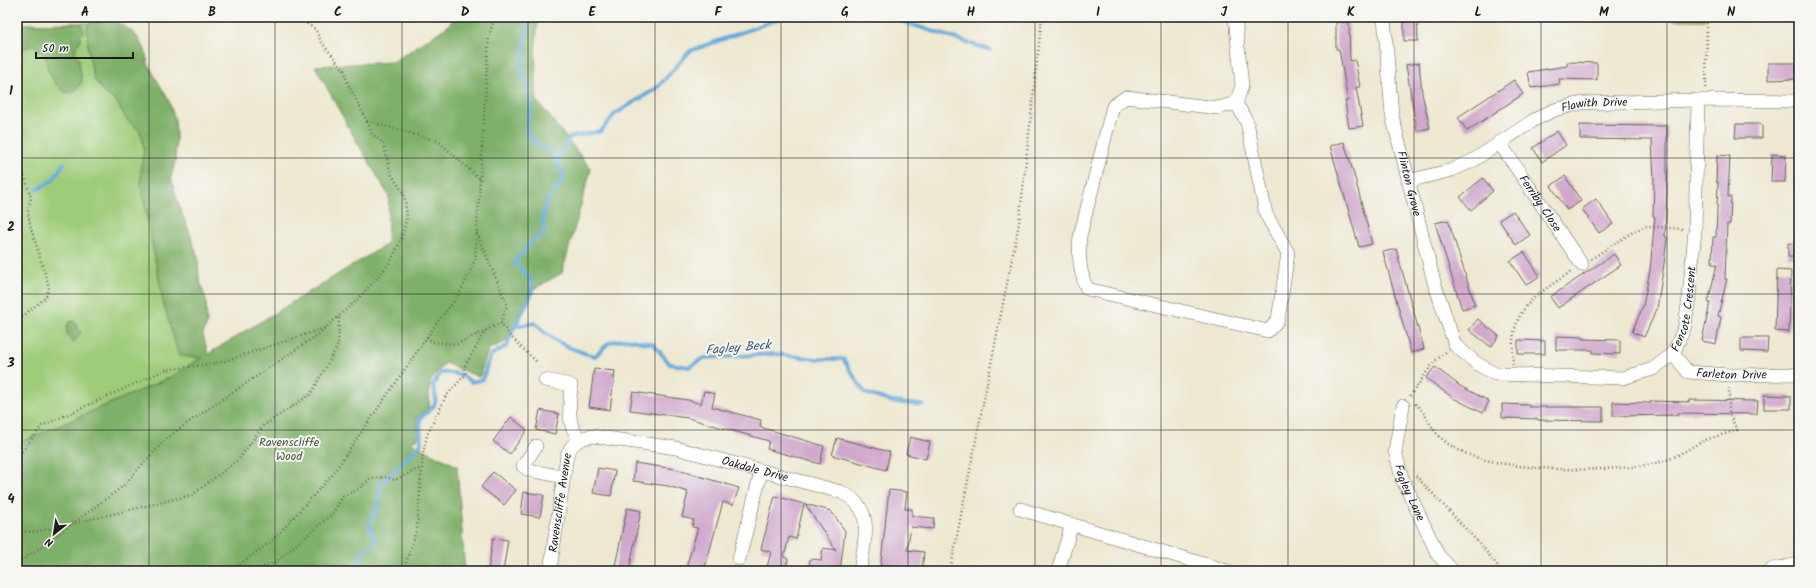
<svg xmlns="http://www.w3.org/2000/svg" width="1816" height="588" font-family="Kalam,sans-serif">
	<style>
		.green { fill: #9fcc79; stroke: #5e744a }
		.forest { fill: #7fb069; stroke: #4e6642 }
		.lines { fill: none; stroke-linecap: round; stroke-linejoin: round }
		.stream { stroke: #64a9da; stroke-width: 4 }
		.building { fill: #d0a7cd }
		.minor-casing { stroke: #66635b; stroke-width: 14 }
		.path { stroke: #66635b; stroke-width: 2.5; stroke-dasharray: 1 3; stroke-linecap: butt }
		.minor { stroke: #fff; stroke-width: 13 }
		.grid { fill: none; stroke: #1c1c1c; stroke-width: 1; stroke-opacity: 0.55 }
		.labels { text-anchor: middle; dominant-baseline: central; stroke-width: 4; stroke-linejoin: round; paint-order: stroke }
		.street-label { font-size: 12px; fill: #1c1c1c; stroke: #f6f6f2 }
		.park-label { font-size: 12px; fill: #4a5a3d; stroke: #f6f6f2 }
		.water-label { font-size: 13px; font-style: italic; fill: #3c5b71; stroke: #f6f6f2 }
		.neatline { fill: none; stroke: #1c1c1c; stroke-width: 1.5 }
		.grid-label { font-size: 13px; text-anchor: middle; font-weight: bold; fill: #1c1c1c }
	</style>
	<rect width="100%" height="100%" fill="#f6f6f2"/>
	<filter id="ink" filterUnits="userSpaceOnUse"><feTurbulence type="fractalNoise" baseFrequency=".025" numOctaves="2"/><feDisplacementMap in="SourceGraphic" scale="8" xChannelSelector="R" yChannelSelector="G"/><feConvolveMatrix kernelMatrix="1 2 1 2 8 2 1 2 1" color-interpolation-filters="sRGB"/></filter>
	<filter id="wash" filterUnits="userSpaceOnUse"><feTurbulence type="fractalNoise" baseFrequency=".012" numOctaves="4" result="noise"/><feDisplacementMap in="SourceGraphic" scale="16" xChannelSelector="R" yChannelSelector="G"/><feGaussianBlur stdDeviation="0.9" result="paint"/><feColorMatrix in="noise" values="0 0 0 0 0 0 0 0 0 0 0 0 0 0 0 0 0 1.4 0 .05"/><feComposite in="paint" operator="in"/></filter>
	<g filter="url(#wash)">
		<rect width="100%" height="100%" fill="#eee8d0"/>
		<!-- green -->
		<path class="green" d="M1673,17H1705V20H1673Z
			M89,23L157,91L201,358L171,377L17,444V24Z"/>
		<!-- forest -->
		<path class="forest" d="M455,17H538L535,54L537,101L591,169L562,273L532,290L505,342L489,349L479,377L445,363L430,382L429,407L418,417V438L411,443L457,466L465,571H440L420,568L418,571H17V444L171,377L201,358L179,356L164,306L141,187V165L144,150L142,136L138,129L127,120L116,101L104,93L94,79L88,50L87,28L89,23L104,18L110,19L129,29L136,35L145,49L148,64L169,101L175,120L176,136L175,162L171,178L181,212L189,230L198,258L199,278L206,300L207,323L203,335L208,354L387,244L389,196L354,137L315,66L393,62L448,26Z
			M81,23L84,32L80,36L81,40L76,46L75,54L79,60L82,82L75,91L65,93L55,83L47,68L46,56L34,45L17,50V24Z
			M74,321L81,333L73,343C68,337 64,328 69,322Z"/>
		<g class="lines">
			<!-- stream -->
			<path class="stream" d="M529,17L521,69L532,104L526,128L533,142L554,153L556,162
				M889,17L990,50
				M37,190L53,180L64,163
				M516,326L535,323C552,341 571,350 595,356L610,342L626,339L653,344L670,364L689,367L704,358L774,354L817,359H843L865,393L893,402L922,405
				M357,571L361,566L360,555L376,541L369,526L378,505L380,486L421,444L420,418C435,407 439,404 433,385L441,373C454,372 461,373 471,382L482,380L491,355L507,346L510,336L532,293L531,279L514,263L532,241L544,234C539,206 548,199 564,178L556,162L570,137L601,131L615,114L657,88L690,51L784,17"/>
		</g>
		<g id="blocks">
			<!-- building -->
			<path class="building" d="M1404,17H1417L1418,41H1404Z
				M1336,22H1349L1350,61L1355,60L1360,87H1356L1363,126L1349,128L1345,101H1348L1339,49H1336Z
				M1567,62L1597,63V80L1559,79L1560,84L1531,88L1528,72L1567,66Z
				M1419,63L1422,93L1430,128L1417,131L1406,65Z
				M1768,63H1797V79L1768,80Z
				M1514,80L1523,94L1467,131L1458,117Z
				M1736,124H1762V138H1735Z
				M1580,125L1667,126V192L1665,236L1667,237L1664,264L1657,309L1644,337L1632,332L1643,306L1650,270L1655,217H1653L1654,180L1652,140L1580,139Z
				M1557,131L1566,145L1542,162L1533,148Z
				M1344,142L1355,178L1372,244L1359,247L1330,146Z
				M1772,154L1786,155L1785,182H1771Z
				M1717,155L1730,156L1728,197H1731L1730,224H1727L1725,279H1727L1718,316L1721,317L1716,344L1702,341L1710,303L1708,302L1717,264H1712L1713,237H1716L1718,182H1716Z
				M1565,176L1581,201L1567,210L1551,186Z
				M1483,178L1493,191L1471,210L1460,197Z
				M1596,199L1613,224L1599,233L1582,209Z
				M1513,211L1530,235L1516,245L1499,220Z
				M1448,220L1475,305L1462,309L1435,223Z
				M1788,243L1799,244V257H1788Z
				M1396,249L1424,349L1411,353L1383,252Z
				M1524,252L1540,276L1526,285L1510,261Z
				M1614,254L1621,265L1558,308L1550,297Z
				M1777,270L1791,271L1789,332L1775,331Z
				M1478,319L1499,336L1491,347L1469,330Z
				M1556,336L1583,337V339L1620,340V354L1593,353V350H1556Z
				M1741,338H1768L1767,352L1741,351Z
				M1518,340L1545,341V354H1518Z
				M1435,367L1460,386L1489,401L1483,413L1453,398L1426,378Z
				M594,369L615,371L610,410L589,407Z
				M704,391L715,394L712,407L761,420L760,427L824,446L820,464L767,449L769,441L688,418L630,410L633,392L688,400L701,404Z
				M1764,395L1791,396V409H1764Z
				M1689,400L1758,401L1757,414L1678,413V415L1613,416V402L1651,403V401L1689,402Z
				M1502,404L1529,405V407H1603V421L1538,420V419L1502,418Z
				M540,410L559,414L555,434L536,430Z
				M511,417L527,430L510,454L493,441Z
				M910,437L930,442L926,459L906,454Z
				M837,438L890,452L886,470L832,455Z
				M635,463L675,469L739,488L733,505L723,502L704,571H690L687,564L698,528L692,527L694,520L682,517L688,492L668,486L633,481Z
				M598,468L615,471L611,496L593,493Z
				M493,472L516,490L504,505L481,487Z
				M889,490L907,492L905,509H912V516L934,518L933,529L911,527L907,550L924,552L922,571H880Z
				M524,492L544,495L540,517L521,514Z
				M775,496L804,504L796,539L789,537L784,557L788,559L785,571H766L771,552L761,549Z
				M805,504L831,511L845,531L840,571L809,569L810,559L821,560L823,548L836,550Z
				M627,508L641,511L629,571H614Z
				M493,538L508,540L503,571H488Z"/>
		</g>
	</g>
	<g filter="url(#ink)">
		<use href="#blocks" fill-opacity="0" stroke="#66635b" stroke-width="1"/>
		<g class="lines">
			<defs>
				<g id="minor">
					<path d="M1235,17L1242,86L1236,103L1218,108L1126,97L1113,106L1080,236C1078,255 1079,271 1087,289L1268,331L1278,320L1288,253L1266,214L1247,122L1236,103"/>
					<path id="s1" d="M1384,17L1392,115L1434,282L1455,345L1476,363L1495,374L1623,378L1653,369L1673,354L1685,326L1689,297L1695,230L1698,100"/>
					<path id="s2" d="M1499,142L1582,265"/>
					<path id="s3" d="M1408,181L1452,170L1474,160L1534,120L1554,110L1582,103L1698,100L1799,101"/>
					<path id="s4" d="M1673,354L1688,372L1729,375L1799,374"/>
					<path d="M545,380L571,385C570,405 566,422 579,439"/>
					<path id="s5" d="M1403,406L1395,451L1402,478L1438,555L1453,571"/>
					<path d="M536,446L523,466L529,470L563,477"/>
					<path d="M1020,509L1227,571"/>
					<path d="M739,559L761,472"/>
					<path id="s6" d="M550,571L567,455C572,443 579,438 592,436L676,448L841,492C877,509 864,539 860,571"/>
					<path d="M1058,571L1072,524"/>
					<path d="M1770,571L1773,569L1799,564"/>
				</g>
			</defs>
			<!-- minor casing -->
			<use href="#minor" class="minor-casing"/>
			<!-- path -->
			<path class="path" d="M297,17L315,29L322,43L344,70L348,84L367,121L438,141L481,180
				M1706,88L1707,17
				M17,153L31,197L28,212L30,225L49,287L46,297L17,321
				M477,233L507,305L501,323L510,336L537,362
				M1591,259L1631,233L1645,226L1683,229
				M427,337L432,342L457,344L501,323
				M1513,364C1509,308 1531,299 1572,271
				M1410,396L1434,362L1446,352
				M1415,404C1427,413 1430,428 1441,438C1446,443 1454,448 1461,451C1501,473 1621,474 1664,461C1680,456 1693,445 1708,439C1718,436 1728,433 1737,430L1729,414V388
				M17,458L42,426L165,370L222,362L325,328
				M1416,476L1480,544L1502,571
				M75,523L192,495L239,459L263,426L311,394L338,345L339,316
				M17,531L34,532L72,524L122,487L165,440L186,424L316,336L356,301L378,277L391,261L402,237L407,217L404,194L391,174L383,143L372,134L367,121
				M17,562L24,559L71,525
				M406,563L417,528L423,454L427,435L446,396L466,374L464,368L485,331
				M230,571L272,541L332,475L436,324L460,293L475,260L489,35L495,17
				M252,571L276,562L332,514L343,496L357,490L370,479L386,477L395,480L418,469H422
				M950,571L1019,223L1042,17"/>
			<!-- minor -->
			<use href="#minor" class="minor"/>
		</g>
	</g>
	<!-- grid -->
	<path class="grid" d="M149,17V571M275,17V571M402,17V571M528,17V571M655,17V571M781,17V571M908,17V571M1035,17V571M1161,17V571M1288,17V571M1414,17V571M1541,17V571M1667,17V571M17,158H1799M17,294H1799M17,430H1799"/>
	<g class="labels">
		<!-- street labels -->
		<g class="street-label">
			<text stroke="none"><textPath href="#s3" startOffset="205">Flawith Drive</textPath></text>
			<text stroke="none"><textPath href="#s1" startOffset="169">Flinton Grove</textPath></text>
			<text stroke="none"><textPath href="#s2" startOffset="74">Ferriby Close</textPath></text>
			<text stroke="none"><textPath href="#s1" startOffset="618">Fencote Crescent</textPath></text>
			<text stroke="none"><textPath href="#s4" startOffset="67">Farleton Drive</textPath></text>
			<text stroke="none"><textPath href="#s6" startOffset="317">Oakdale Drive</textPath></text>
			<text stroke="none"><textPath href="#s5" startOffset="90">Fagley Lane</textPath></text>
			<text stroke="none"><textPath href="#s6" startOffset="69">Ravenscliffe Avenue</textPath></text>
		</g>
		<!-- park labels -->
		<g class="park-label">
			<text x="289" y="442">Ravenscliffe<tspan x="289" dy="14">Wood</tspan></text>
		</g>
		<!-- water labels -->
		<g class="water-label">
			<text transform="translate(738 348) rotate(-5)">Fagley Beck</text>
		</g>
	</g>
	<!-- margin -->
	<rect width="1816" height="588" fill="none" stroke="#f6f6f2" stroke-width="44"/>
	<!-- north arrow -->
	<g transform="translate(54 534) rotate(210)" stroke="#f6f6f2" stroke-width="3" paint-order="stroke">
	<path d="M0-3L7 15L0 10L-7 15Z" fill="#1c1c1c"/>
	<text y="-6" font-size="11" font-weight="bold" text-anchor="middle" fill="#1c1c1c">N</text>
	</g>
	<!-- scale -->
	<path d="M36 52v6h97v-6" fill="none" stroke="#1c1c1c" stroke-width="2"/>
	<text x="42" y="52" font-size="12" fill="#1c1c1c" stroke="#f6f6f2" stroke-width="3" paint-order="stroke">50 m</text>
	<rect x="22" y="22" width="1772" height="544" class="neatline"/>
	<g class="grid-label">
		<text x="85" y="16">A</text>
		<text x="212" y="16">B</text>
		<text x="338" y="16">C</text>
		<text x="465" y="16">D</text>
		<text x="592" y="16">E</text>
		<text x="718" y="16">F</text>
		<text x="845" y="16">G</text>
		<text x="971" y="16">H</text>
		<text x="1098" y="16">I</text>
		<text x="1224" y="16">J</text>
		<text x="1351" y="16">K</text>
		<text x="1478" y="16">L</text>
		<text x="1604" y="16">M</text>
		<text x="1731" y="16">N</text>
		<text x="11" y="95">1</text>
		<text x="11" y="231">2</text>
		<text x="11" y="367">3</text>
		<text x="11" y="503">4</text>
	</g>
</svg>
